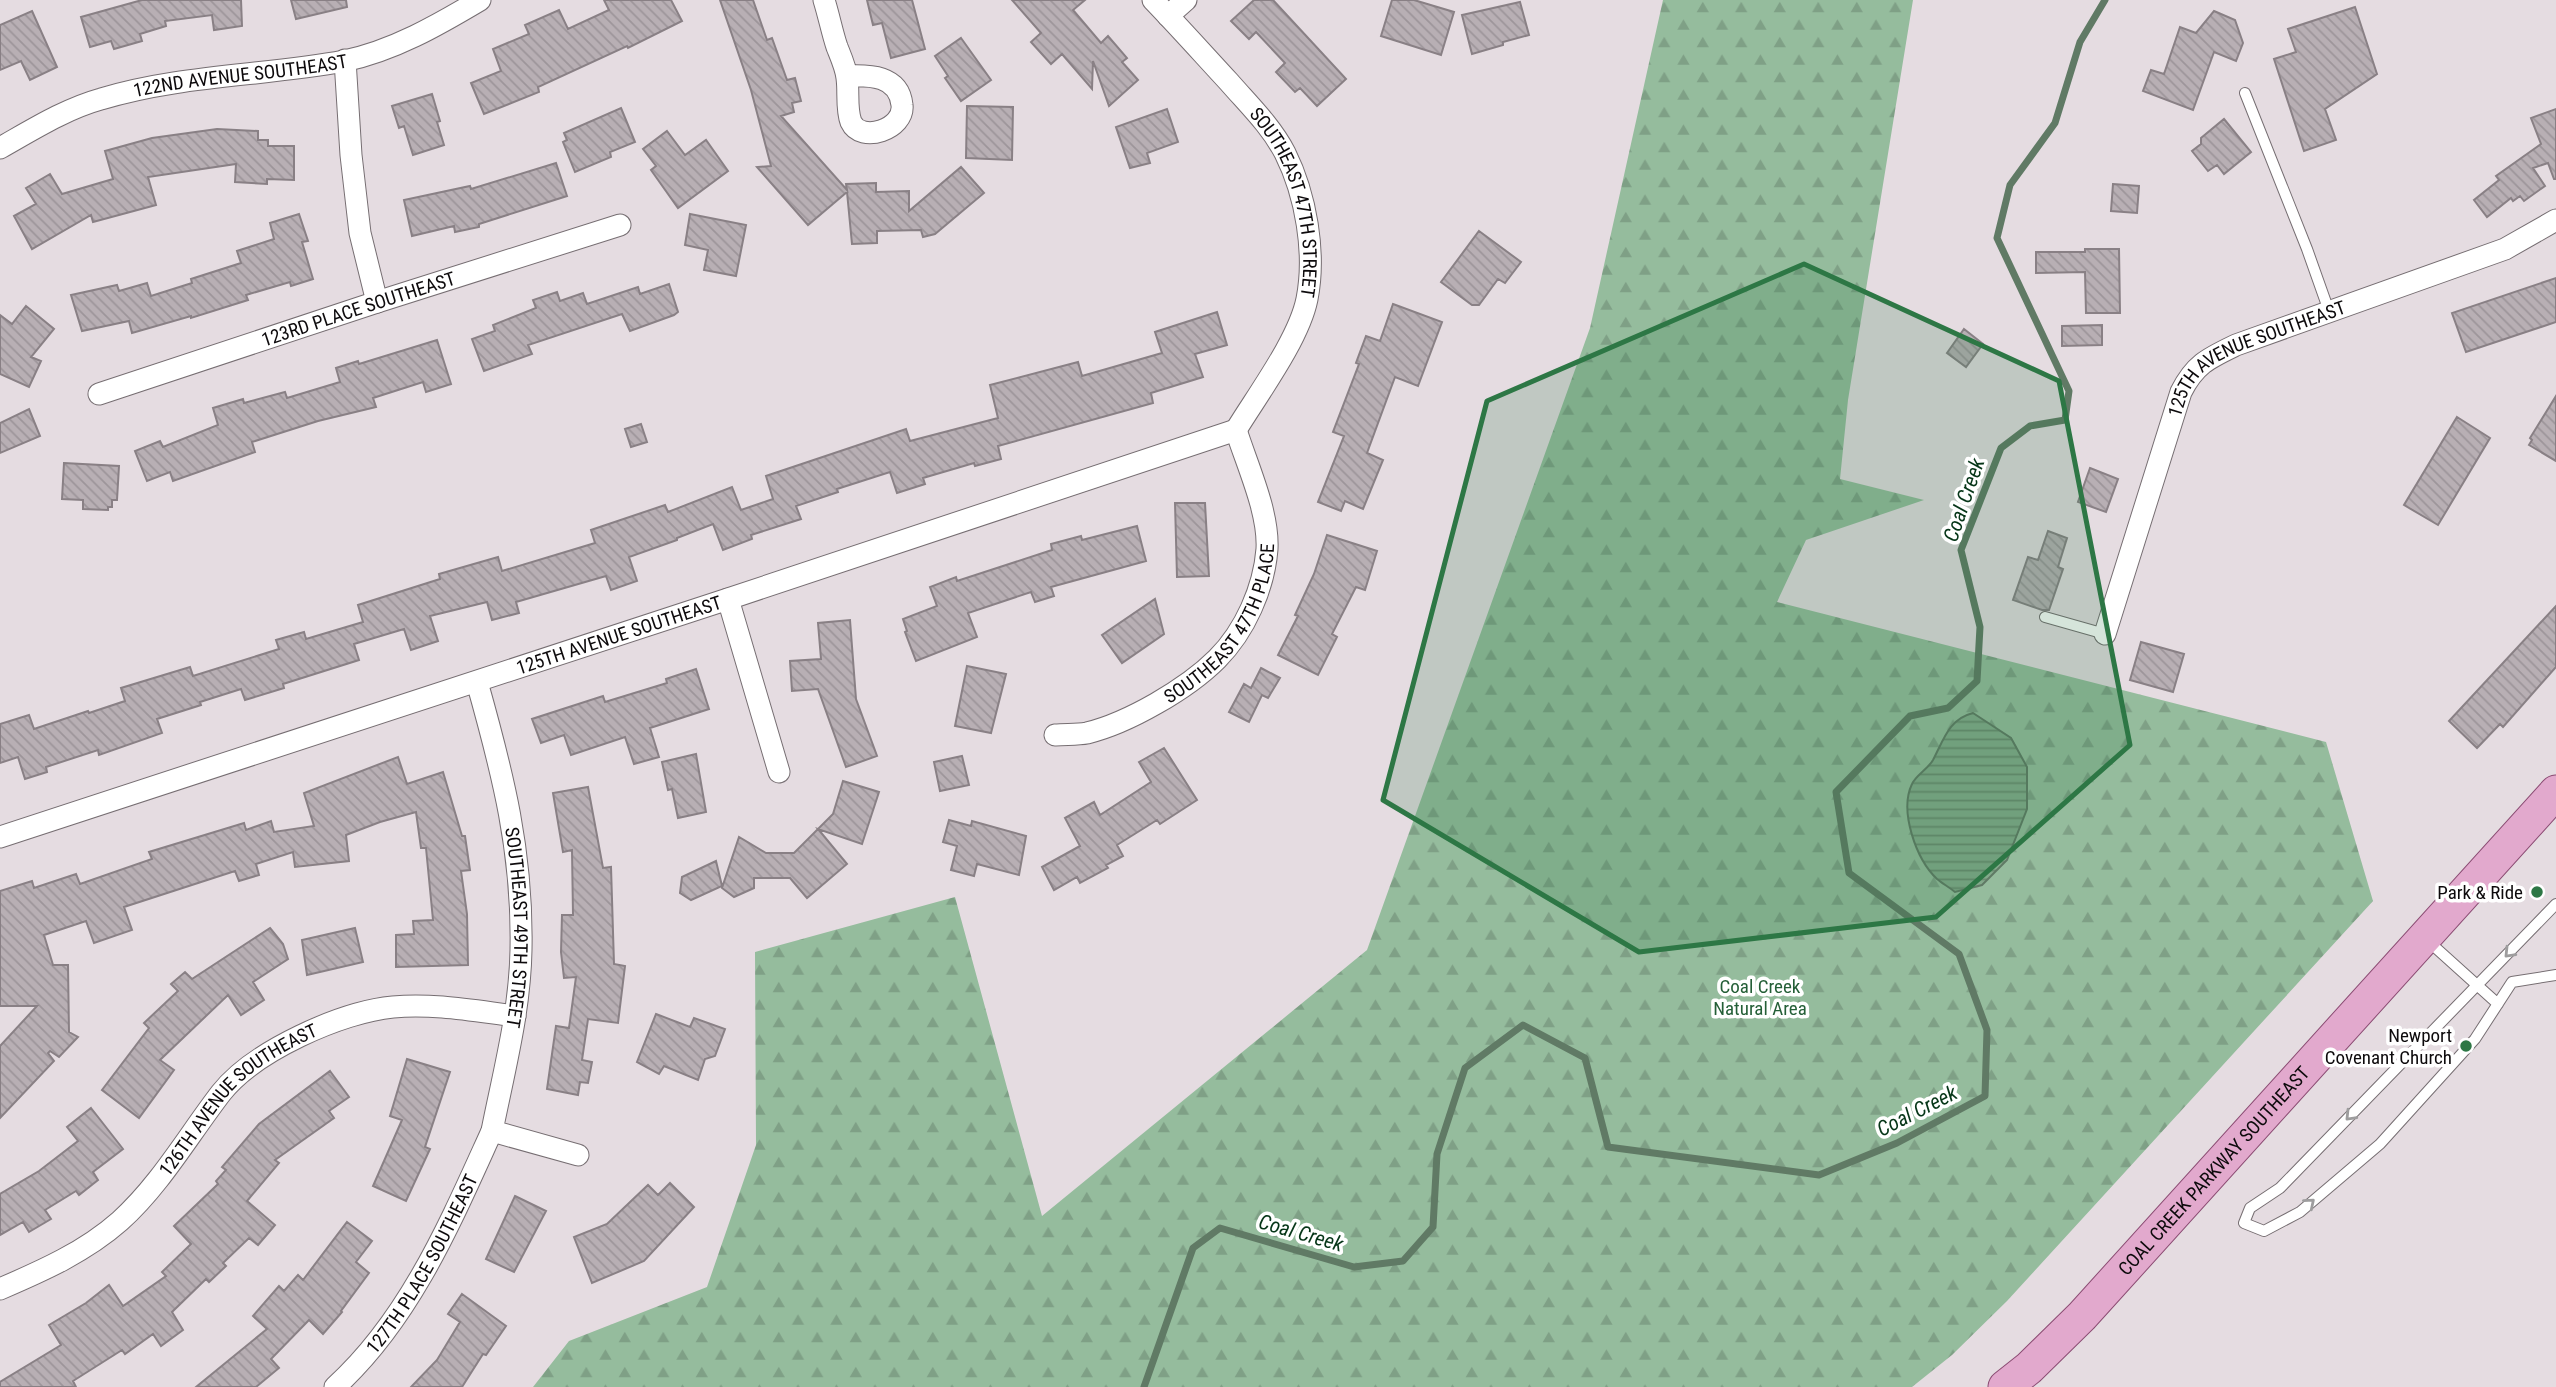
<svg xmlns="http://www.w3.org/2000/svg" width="2556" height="1387" font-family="'Roboto Condensed',sans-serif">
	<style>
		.forest { fill: url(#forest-firs) }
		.water { fill: url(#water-rules); stroke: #607a65; stroke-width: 2 }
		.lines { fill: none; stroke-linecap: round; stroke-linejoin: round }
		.stream { stroke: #607a65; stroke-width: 7 }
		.building { fill: url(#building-back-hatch); stroke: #898085; stroke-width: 2 }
		.service-casing { stroke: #766e72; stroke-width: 12 }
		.minor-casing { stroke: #766e72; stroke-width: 23 }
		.primary-casing { stroke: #8b4c73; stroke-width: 35 }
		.service { stroke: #fff; stroke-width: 10 }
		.minor { stroke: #fff; stroke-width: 21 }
		.primary { stroke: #e2a9cd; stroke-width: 33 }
		.oneway { stroke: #9e9d9e }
		.marked { fill: #2d7745; fill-opacity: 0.2; stroke: #2d7745; stroke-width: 5; stroke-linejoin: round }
		.poi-dot { fill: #2d7745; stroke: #fff; stroke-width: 2.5 }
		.labels { text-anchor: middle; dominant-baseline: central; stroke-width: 7; stroke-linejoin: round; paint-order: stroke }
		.street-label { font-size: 19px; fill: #0d0a0c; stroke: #fff }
		.poi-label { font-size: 19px; fill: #0d0a0c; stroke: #fff; text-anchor: end }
		.park-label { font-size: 19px; fill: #245f37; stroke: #fff }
		.water-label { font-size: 21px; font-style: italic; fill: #063618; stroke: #fff }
	</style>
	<defs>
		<pattern id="forest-firs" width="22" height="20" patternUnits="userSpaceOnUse" patternTransform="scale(1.75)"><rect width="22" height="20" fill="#95bc9d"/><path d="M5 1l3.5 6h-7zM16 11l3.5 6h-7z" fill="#7fa086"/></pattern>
		<pattern id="water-rules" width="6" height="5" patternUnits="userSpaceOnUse" patternTransform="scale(1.75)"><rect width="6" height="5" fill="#83aa8b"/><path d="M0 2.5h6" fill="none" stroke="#6a8970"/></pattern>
		<pattern id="building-back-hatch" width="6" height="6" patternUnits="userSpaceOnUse" patternTransform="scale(1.75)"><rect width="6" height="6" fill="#b8afb4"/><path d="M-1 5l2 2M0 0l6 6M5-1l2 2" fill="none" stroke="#9d959a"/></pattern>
	</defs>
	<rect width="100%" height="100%" fill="#e5dce1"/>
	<!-- forest -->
	<path class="forest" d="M1663,0H1913L1848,400L1840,479L1924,500L1806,540L1777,602L2326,742L2373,901L2007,1301L1952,1355L1912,1387H533L569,1341L707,1287L756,1145L755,952L955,897L1042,1216L1367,950L1590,328Z"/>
	<!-- water -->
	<path class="water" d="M1973,713L2011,738L2027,767V809L2007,860L1982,885L1955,892C1949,887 1943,884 1937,879C1916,859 1899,811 1912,784C1916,775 1928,769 1933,760C1944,739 1949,719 1973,713Z"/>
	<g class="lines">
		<!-- stream -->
		<path class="stream" d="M1144,1387L1193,1248L1220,1228L1354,1267L1403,1261L1433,1227L1437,1154L1465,1068L1523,1025L1585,1058L1608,1147L1819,1175L1897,1143L1985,1096L1987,1030L1959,954L1849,873L1836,792L1910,716L1948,708L1977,681L1980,627L1961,550L2001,448L2030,426L2065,420L2069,391L1997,238L2010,185L2055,123L2080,42L2105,0"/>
	</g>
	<!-- building -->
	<path class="building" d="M142,0H241L242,26L214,30L212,15L165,21L166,26L140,34L142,41L114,49L111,41L90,47L81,17Z
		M291,0H346L347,7L296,19Z
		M604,0H671L682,21L628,48L627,46L538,87L539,92L484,114L471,83L501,71L493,49L529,34L525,25L559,10L568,29L609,10Z
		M720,0H753L767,40L772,38L787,80L795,78L801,101L792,103L794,112L781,116L847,190L846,184L876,183V192L909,191V211L961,167L984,193L935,234L923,237L921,230L877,231V243L852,244L847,192L808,225L757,167L771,166L751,90Z
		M867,0H912L925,49L891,58L882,23L873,25Z
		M1012,0H1085L1073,10L1101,43L1108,36L1127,58L1122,62L1138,80L1109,106L1093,61L1092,89L1062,54L1051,64L1031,42L1041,33Z
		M1254,0H1273L1346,79L1317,106L1300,88L1295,92L1276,72L1285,63L1256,32L1249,39L1231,21Z
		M1392,0H1414L1454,12L1441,55L1381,36Z
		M1520,2L1529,35L1503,42V45L1472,54L1462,15Z
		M2355,7L2377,74L2325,109L2336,140L2304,151L2274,59L2296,52L2288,29Z
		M32,11L57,67L30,80L21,61L0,70V25Z
		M2214,11L2235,20L2243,43L2236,61L2214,52L2193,110L2143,91L2151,70L2164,74L2180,27L2196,33Z
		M961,38L991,80L961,101L945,78L948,76L935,56Z
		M432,94L440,121L437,122L444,145L413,155L404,126L399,128L392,106Z
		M967,106L1013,107L1012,160L966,158Z
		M621,108L635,142L610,152L611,157L575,172L563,142L567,140L564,133Z
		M1167,109L1178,142L1147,153L1150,163L1130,168L1116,127Z
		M2556,109V179H2554L2548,163L2533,168L2545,186L2524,201L2520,196L2513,201L2511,198L2487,217L2474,200L2499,180L2496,176L2541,144L2531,118Z
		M2224,119L2251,152L2224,174L2217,165L2208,171L2192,151L2201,144V138Z
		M217,129L258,131V140H268V146H294V180L267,179V184L235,182L236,164L148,177L156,205L93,222L91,215L32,249L14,216L36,204L26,188L50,174L62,194L113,179L105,151L152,138Z
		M667,131L685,155L706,140L728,171L678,208L651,170L656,166L643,149Z
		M556,163L567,196L479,224V227L455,232L454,226L412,236L404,200L470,186L471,189Z
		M2113,184L2139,186L2137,213L2111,211Z
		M299,214L308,241L302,242L313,279L291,286L290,282L246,295L248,300L191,318V316L132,333L129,321L82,331L71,295L117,285L119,291L147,283L151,296L192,283L191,279L241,263L237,251L274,239L270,223Z
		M690,214L746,225L736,276L704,270L708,250L685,245Z
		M1479,231L1521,262L1505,283L1498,279L1479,305H1472L1441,282Z
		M2085,249H2119L2120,313H2086L2085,272L2036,273V252H2085Z
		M2556,278V322L2466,352L2452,313Z
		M669,284L678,312L674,315L630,331L622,314L528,345L532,354L484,371L472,339L495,331L493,325L536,308L533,300L557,292L560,301L583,293L587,304L638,287L640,294Z
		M1393,304L1442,322L1418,386L1395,377L1367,453L1383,460L1363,509L1345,501L1341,511L1318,502L1344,436L1333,432L1359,364L1356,363L1366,336L1380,341Z
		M26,306L54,329L31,357L41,361L29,387L0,374V315L12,324Z
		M1217,312L1227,345L1195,354L1203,377L1151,393L1153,403L998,446L1001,459L975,466L974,463L923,478L925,484L897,493L890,472L837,489L838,492L796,506L801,519L751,535L752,539L723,550L713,524L677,538V540L629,557L637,581L611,590L606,576L516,602L519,613L492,620L487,602L430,616L438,641L411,650L404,629L354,644L359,660L283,684L284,688L245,700L241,689L200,702L201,705L157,719L162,733L99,755L98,750L46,767L47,772L25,779L18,757L0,763V724L29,715L34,729L88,711L89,713L125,701L121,688L190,667L193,676L279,649L276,640L304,632L306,639L363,622L358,605L440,579L439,574L498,557L502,571L595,543L591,530L665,505L668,512L732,487L741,510L773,499L766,476L906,429L910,441L998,418L990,385L1078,362L1082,376L1162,353L1155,332Z
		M2102,325V345L2062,346V326Z
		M1964,329L1983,344L1966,367L1947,353Z
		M437,340L451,384L426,392L423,382L373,398L376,407L318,421L252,442L255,452L173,481L170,472L147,481L135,451L160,441L163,447L218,425L213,408L243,399L244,403L285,392L287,398L340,382L336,368L358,361L359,364Z
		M2556,396V461L2529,445L2532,440L2530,438Z
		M29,409L40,436L0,453V423Z
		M2457,417L2490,438L2438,525L2404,505Z
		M641,424L647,442L631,447L625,429Z
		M64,463L119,466L117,500H112V507H108V510L83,509V500L62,499Z
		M2090,468L2118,479L2106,512L2078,502Z
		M1175,503H1205L1209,576L1177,577Z
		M1137,526L1146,561L1051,587L1054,596L1035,602L1031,592L968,613L977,637L916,661L905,632L907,631L903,619L937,606L930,587L956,577L957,581L1052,550L1051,544L1081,536L1082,540Z
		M2048,531L2067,538L2058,567L2063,569L2049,610H2042L2013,600L2028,557L2038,560Z
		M1327,535L1377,551L1365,590L1356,587L1332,634L1337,637L1318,675L1278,655L1298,616L1295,615L1314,574Z
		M1155,599L1164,634L1122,663L1102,635Z
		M2556,606V667L2503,727L2500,724L2477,748L2449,721Z
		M850,620L856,699L877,756L846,767L818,689L792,691L790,661L821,659L818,623Z
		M2141,642L2184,654L2173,692L2130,680Z
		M967,666L1006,674L991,733L955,726Z
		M1261,668L1280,678L1268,698L1262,695L1249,722L1229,712L1244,684L1251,688Z
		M696,669L709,709L650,728L659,757L634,764L625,737L571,755L564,735L541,743L532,719L603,696L605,702L667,683L666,679Z
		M1164,748L1197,800L1160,824L1157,820L1117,845L1123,856L1106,865L1108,868L1080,883L1077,877L1054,890L1042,867L1080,846L1065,818L1094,802L1100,815L1151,782L1139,762Z
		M696,754L706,812L678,818L672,789L668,790L662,762Z
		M962,756L969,785L940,791L934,762Z
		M398,757L407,784L443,772L462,836H465L470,870L461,871L467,914L468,965L396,967V935L414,934L413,921L433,920L426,848H421L416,812L380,822L346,835L349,861L295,867L293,852L256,864L259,875L239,881L235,871L124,907L132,930L94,943L86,921L44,935L53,965H68L69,1032L78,1037L59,1057L50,1051L48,1053L54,1061L0,1118V1046L37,1006H0V891L32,881L34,888L76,874L80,884L152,859L149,852L244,823L246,830L271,821L274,832L314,826L304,793Z
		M843,781L879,792L862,844L818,829L847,864L807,898L790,878H754V888L734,897L722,888L739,837L766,853H794L833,814Z
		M588,787L603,868L611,867L614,964L625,966L618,1023L588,1019L582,1060L592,1062L588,1083L580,1082L578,1095L547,1089L556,1026L569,1028L576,977L564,978L561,952L562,915H573L572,850L563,852L553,793Z
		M949,820L971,826L972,821L1026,836L1019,875L977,864L974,876L951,870L957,846L943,842Z
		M716,861L722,886L691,900L680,893L682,877Z
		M270,928L283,944L288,959L253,982L264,1000L241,1015L228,995L160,1060L174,1070L139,1118L102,1090L149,1028L144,1023L178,991L171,984L185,972L192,979Z
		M355,928L363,962L307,975L302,940Z
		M656,1014L690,1027L694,1018L725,1029L715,1056L705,1059L698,1080L664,1066L659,1074L637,1062Z
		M407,1059L450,1072L425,1147L430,1149L406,1201L373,1186L402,1120L390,1116Z
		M330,1071L349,1097L329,1111L334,1118L275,1160L279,1163L247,1201L275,1225L258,1245L249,1238L223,1263L226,1266L209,1282L206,1279L172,1312L183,1330L161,1346L153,1334L125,1354L122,1350L73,1381L76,1387H0V1382L61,1345L49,1325L86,1303L109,1285L123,1306L166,1276L162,1272L191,1244L174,1226L218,1184L216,1181L226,1170L222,1167L259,1124Z
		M91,1108L123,1149L93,1172L98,1180L79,1195L76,1191L45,1210L51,1219L29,1232L23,1222L0,1235V1194L39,1171L78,1141L67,1127Z
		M670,1183L694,1207L644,1261L592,1283L574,1237L607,1224L648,1185L658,1195Z
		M515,1196L546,1211L514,1272L486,1259Z
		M347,1222L372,1241L356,1262L369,1273L341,1311L342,1312L323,1334L309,1320L271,1359L279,1368L256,1387H196L267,1329L253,1316L279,1286L284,1291L298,1275L303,1280Z
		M462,1294L506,1326L486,1355L483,1354L462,1387H411L437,1360L460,1322L448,1314Z"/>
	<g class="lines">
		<defs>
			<path id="service" d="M2245,93L2307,249L2329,311
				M2045,617L2105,634
				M2556,904L2280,1188L2250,1208L2244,1223L2264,1231L2300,1212L2380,1144L2475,1039L2512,982L2556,975
				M2427,940L2498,1004"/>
			<g id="minor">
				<path d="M824,0C829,16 832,32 837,47C841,57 846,68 847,78C849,92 846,109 851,122C861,144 905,129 902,105C899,75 869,75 847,76"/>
				<path id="s1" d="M1153,0C1179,27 1204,55 1229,82C1249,105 1271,126 1285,153C1306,195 1316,253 1307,299C1299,339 1258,394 1236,430"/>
				<path d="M1168,16L1186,0"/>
				<path d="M345,60L351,155L360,233L377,302"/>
				<path id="s2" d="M0,148C32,130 65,109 101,99C180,75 263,76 344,61C393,51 438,25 480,0"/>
				<path id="s3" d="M99,394L377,302L620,225"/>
				<path d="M728,599L779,772"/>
				<path id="s4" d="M2105,634L2181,392C2195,364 2209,358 2236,345L2505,249L2556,220"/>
				<path id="s5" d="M477,682C503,774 523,853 521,950C520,1011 504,1071 492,1131L578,1155"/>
				<path id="s6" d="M1055,735C1066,734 1077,735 1087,733C1128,723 1187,689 1217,659C1245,631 1264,588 1267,549C1269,512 1247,465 1236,430"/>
				<path id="s7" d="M0,837L728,599L1236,430"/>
				<path id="s8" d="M0,1289C42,1271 85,1252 120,1221C160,1185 188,1136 221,1093C254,1051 341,1012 393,1007C433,1003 475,1011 515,1016"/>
				<path id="s9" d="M335,1387C410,1319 451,1221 492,1131"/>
			</g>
			<g id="primary">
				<path id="s10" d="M2005,1387L2029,1368L2082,1316L2556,792"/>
			</g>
		</defs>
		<!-- service casing -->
		<use href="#service" class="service-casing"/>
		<!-- minor casing -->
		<use href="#minor" class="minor-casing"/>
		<!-- primary casing -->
		<use href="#primary" class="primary-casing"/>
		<!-- service -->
		<use href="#service" class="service"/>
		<!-- minor -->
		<use href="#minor" class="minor"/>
		<!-- primary -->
		<use href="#primary" class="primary"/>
	</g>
	<!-- one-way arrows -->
	<defs><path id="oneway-chevron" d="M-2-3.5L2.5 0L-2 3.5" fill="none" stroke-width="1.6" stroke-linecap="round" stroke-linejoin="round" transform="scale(1.75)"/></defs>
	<g class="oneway">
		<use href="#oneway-chevron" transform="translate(2509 953) rotate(134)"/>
		<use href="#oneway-chevron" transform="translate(2350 1116) rotate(134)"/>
		<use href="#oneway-chevron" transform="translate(2310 1203) rotate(-40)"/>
	</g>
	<!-- marked area -->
	<path class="marked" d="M1804,264L2059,381L2130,745L1936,917L1639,952L1383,800L1487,401Z"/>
	<!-- markers -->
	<g class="poi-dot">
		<circle cx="2537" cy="892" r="7"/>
		<circle cx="2466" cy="1046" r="7"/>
	</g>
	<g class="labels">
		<!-- street labels -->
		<g class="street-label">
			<text stroke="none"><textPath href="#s2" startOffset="254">122ND AVENUE SOUTHEAST</textPath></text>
			<text stroke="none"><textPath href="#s1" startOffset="250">SOUTHEAST 47TH STREET</textPath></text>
			<text stroke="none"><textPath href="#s3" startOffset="273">123RD PLACE SOUTHEAST</textPath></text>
			<text stroke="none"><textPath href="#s4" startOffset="336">125TH AVENUE SOUTHEAST</textPath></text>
			<text stroke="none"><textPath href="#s6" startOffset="215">SOUTHEAST 47TH PLACE</textPath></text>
			<text stroke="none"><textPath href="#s7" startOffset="651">125TH AVENUE SOUTHEAST</textPath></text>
			<text stroke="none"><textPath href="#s5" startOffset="250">SOUTHEAST 49TH STREET</textPath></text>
			<text stroke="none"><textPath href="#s8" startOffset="310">126TH AVENUE SOUTHEAST</textPath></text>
			<text stroke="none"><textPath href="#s10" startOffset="301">COAL CREEK PARKWAY SOUTHEAST</textPath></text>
			<text stroke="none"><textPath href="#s9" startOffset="152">127TH PLACE SOUTHEAST</textPath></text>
		</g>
		<!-- poi labels -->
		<g class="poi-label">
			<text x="2523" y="892">Park &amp; Ride</text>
			<text x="2452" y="1035">Newport<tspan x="2452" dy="22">Covenant Church</tspan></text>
		</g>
		<!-- park labels -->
		<g class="park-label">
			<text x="1760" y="986">Coal Creek<tspan x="1760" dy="22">Natural Area</tspan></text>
		</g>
		<!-- water labels -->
		<g class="water-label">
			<text transform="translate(1964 500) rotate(-71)">Coal Creek</text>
			<text transform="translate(1917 1111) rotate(-27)">Coal Creek</text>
			<text transform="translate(1301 1233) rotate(16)">Coal Creek</text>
		</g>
	</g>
</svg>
